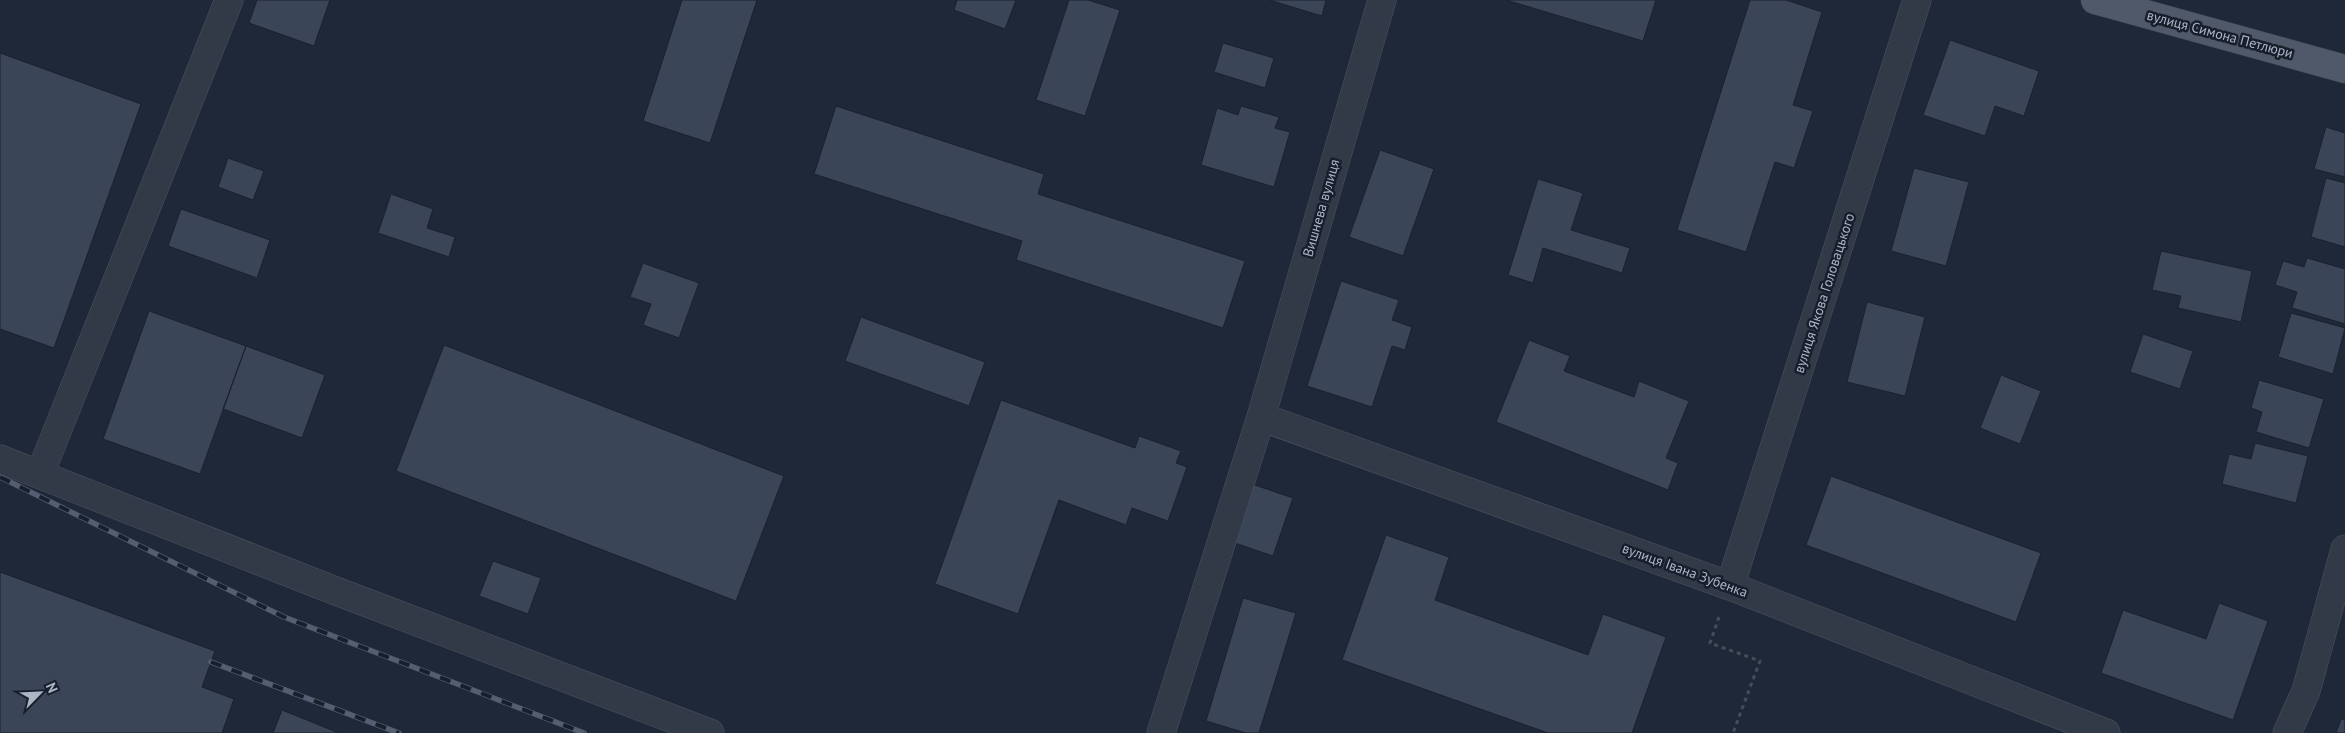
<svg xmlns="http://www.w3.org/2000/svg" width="2345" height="733" font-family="'PT Sans',sans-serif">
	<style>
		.building { fill: #3a4658; stroke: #1a212f }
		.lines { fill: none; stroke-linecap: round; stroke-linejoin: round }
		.minor-casing { stroke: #4d5563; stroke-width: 29 }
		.major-casing { stroke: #3c4352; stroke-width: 29 }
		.path { stroke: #3e5256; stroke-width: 3; stroke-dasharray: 4 4; stroke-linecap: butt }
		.minor { stroke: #323a48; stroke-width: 28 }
		.major { stroke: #505969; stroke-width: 28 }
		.rail-casing { stroke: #545e70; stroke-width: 5.5 }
		.rail { stroke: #181f2c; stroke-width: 4; stroke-dasharray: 11; stroke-linecap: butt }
		.labels { text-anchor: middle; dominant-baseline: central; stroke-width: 5; stroke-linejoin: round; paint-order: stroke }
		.street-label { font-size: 14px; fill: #acb5c5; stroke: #181f2c }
	</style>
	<rect width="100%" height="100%" fill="#1f2838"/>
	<!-- building -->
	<path class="building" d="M257,0H330L314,46L249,23Z
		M682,0H757L710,143L643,121Z
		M957,0H1016L1005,29L954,10Z
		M1069,0H1088L1120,10L1085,116L1036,100Z
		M1269,0H1326L1322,16Z
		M1506,0H1656L1643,41Z
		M1750,0H1786L1822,12L1793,105L1813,111L1794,168L1775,162L1746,252L1677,230Z
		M1950,40L2039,71L2024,116L1995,106L1985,136L1923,115Z
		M1223,43L1274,58L1265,88L1214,72Z
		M0,53L141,104L54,348L0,329Z
		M836,106L1044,174L1038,194L1245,261L1223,328L1016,260L1022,241L814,174Z
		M1241,106L1279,117L1275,128L1290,132L1274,187L1201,165L1217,108L1238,115Z
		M2326,127L2345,133V177L2314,169Z
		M1380,150L1434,169L1403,256L1349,237Z
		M228,158L264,171L253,200L218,187Z
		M1914,168L1969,182L1946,266L1891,251Z
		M2326,178L2345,183V247L2311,237Z
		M1538,179L1583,193L1571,230L1630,248L1622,273L1543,248L1533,283L1508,275Z
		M391,194L433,209L427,228L455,237L449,257L378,233Z
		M181,209L270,240L257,278L168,246Z
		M2161,251L2252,271L2241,322L2178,308L2181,296L2152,290Z
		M2307,258L2345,269V324L2292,308L2297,292L2275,285L2283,261L2304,267Z
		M643,263L699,283L679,338L643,325L651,304L630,297Z
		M1341,281L1399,300L1392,320L1412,327L1405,350L1392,346L1372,407L1307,386Z
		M1867,302L1925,317L1905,396L1847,382Z
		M149,311L246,346L200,474L103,439Z
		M2291,313L2345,328L2333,374L2278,357Z
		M861,317L985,362L969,406L845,361Z
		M2143,334L2193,351L2180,389L2130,372Z
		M1529,340L1570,356L1564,371L1634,397L1639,381L1689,401L1666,458L1678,463L1668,490L1496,422Z
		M444,345L784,476L736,601L396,471Z
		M246,346L325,375L302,438L223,409Z
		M2001,375L2041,391L2020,444L1980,428Z
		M2259,380L2324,399L2309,448L2256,432L2262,412L2251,408Z
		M1001,400L1135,448L1139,436L1181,451L1176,463L1187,467L1168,521L1132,508L1126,525L1059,500L1018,614L935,584Z
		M2255,443L2308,456L2296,503L2222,484L2229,454L2251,459Z
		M1831,476L2041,553L2016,622L1806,545Z
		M1246,482L1293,498L1273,556L1226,540Z
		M1386,535L1449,557L1435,600L1588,655L1603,614L1666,637L1632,733H1548L1342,660Z
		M493,561L541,578L528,614L479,596Z
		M0,572L215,651L202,687L234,699L222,733H0Z
		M1243,598L1296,613L1259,733H1246L1206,721Z
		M2219,603L2268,621L2233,720L2101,673L2123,610L2206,639Z
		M282,710L339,733H273Z
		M2341,719L2345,720V733H2336Z"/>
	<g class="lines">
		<defs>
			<path id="minor" d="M1261,417L1730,586L2106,733
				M0,459L328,588L710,733
				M40,474L229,0
				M1730,586L1917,0
				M1161,733L1261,417L1382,0
				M2287,733L2306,691L2345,549"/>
			<path id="major" d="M2095,0L2345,69"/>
		</defs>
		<!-- minor casing -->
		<use href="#minor" class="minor-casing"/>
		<!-- major casing -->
		<use href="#major" class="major-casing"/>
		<!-- path -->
		<path class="path" d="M1719,617L1710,643L1760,661L1733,733"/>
		<!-- minor -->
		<use href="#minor" class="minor"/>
		<!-- major -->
		<use href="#major" class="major"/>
		<defs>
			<path id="rail" d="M0,477L284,617L584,733
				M211,662L399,733"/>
		</defs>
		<!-- rail casing -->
		<use href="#rail" class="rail-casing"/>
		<!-- rail -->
		<use href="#rail" class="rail"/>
	</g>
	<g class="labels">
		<!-- street labels -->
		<g class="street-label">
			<text transform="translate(2220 34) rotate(15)">вулиця Симона Петлюри</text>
			<text transform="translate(1321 208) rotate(-74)">Вишнева вулиця</text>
			<text transform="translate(1824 293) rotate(-72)">вулиця Якова Головацького</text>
			<text transform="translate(1685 570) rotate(20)">вулиця Івана Зубенка</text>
		</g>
	</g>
	<!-- north arrow -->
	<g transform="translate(40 693) rotate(66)" stroke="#181f2c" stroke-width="4" paint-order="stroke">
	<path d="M0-4L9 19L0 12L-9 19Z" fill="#acb5c5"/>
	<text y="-8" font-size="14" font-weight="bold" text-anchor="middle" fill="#acb5c5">N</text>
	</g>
</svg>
